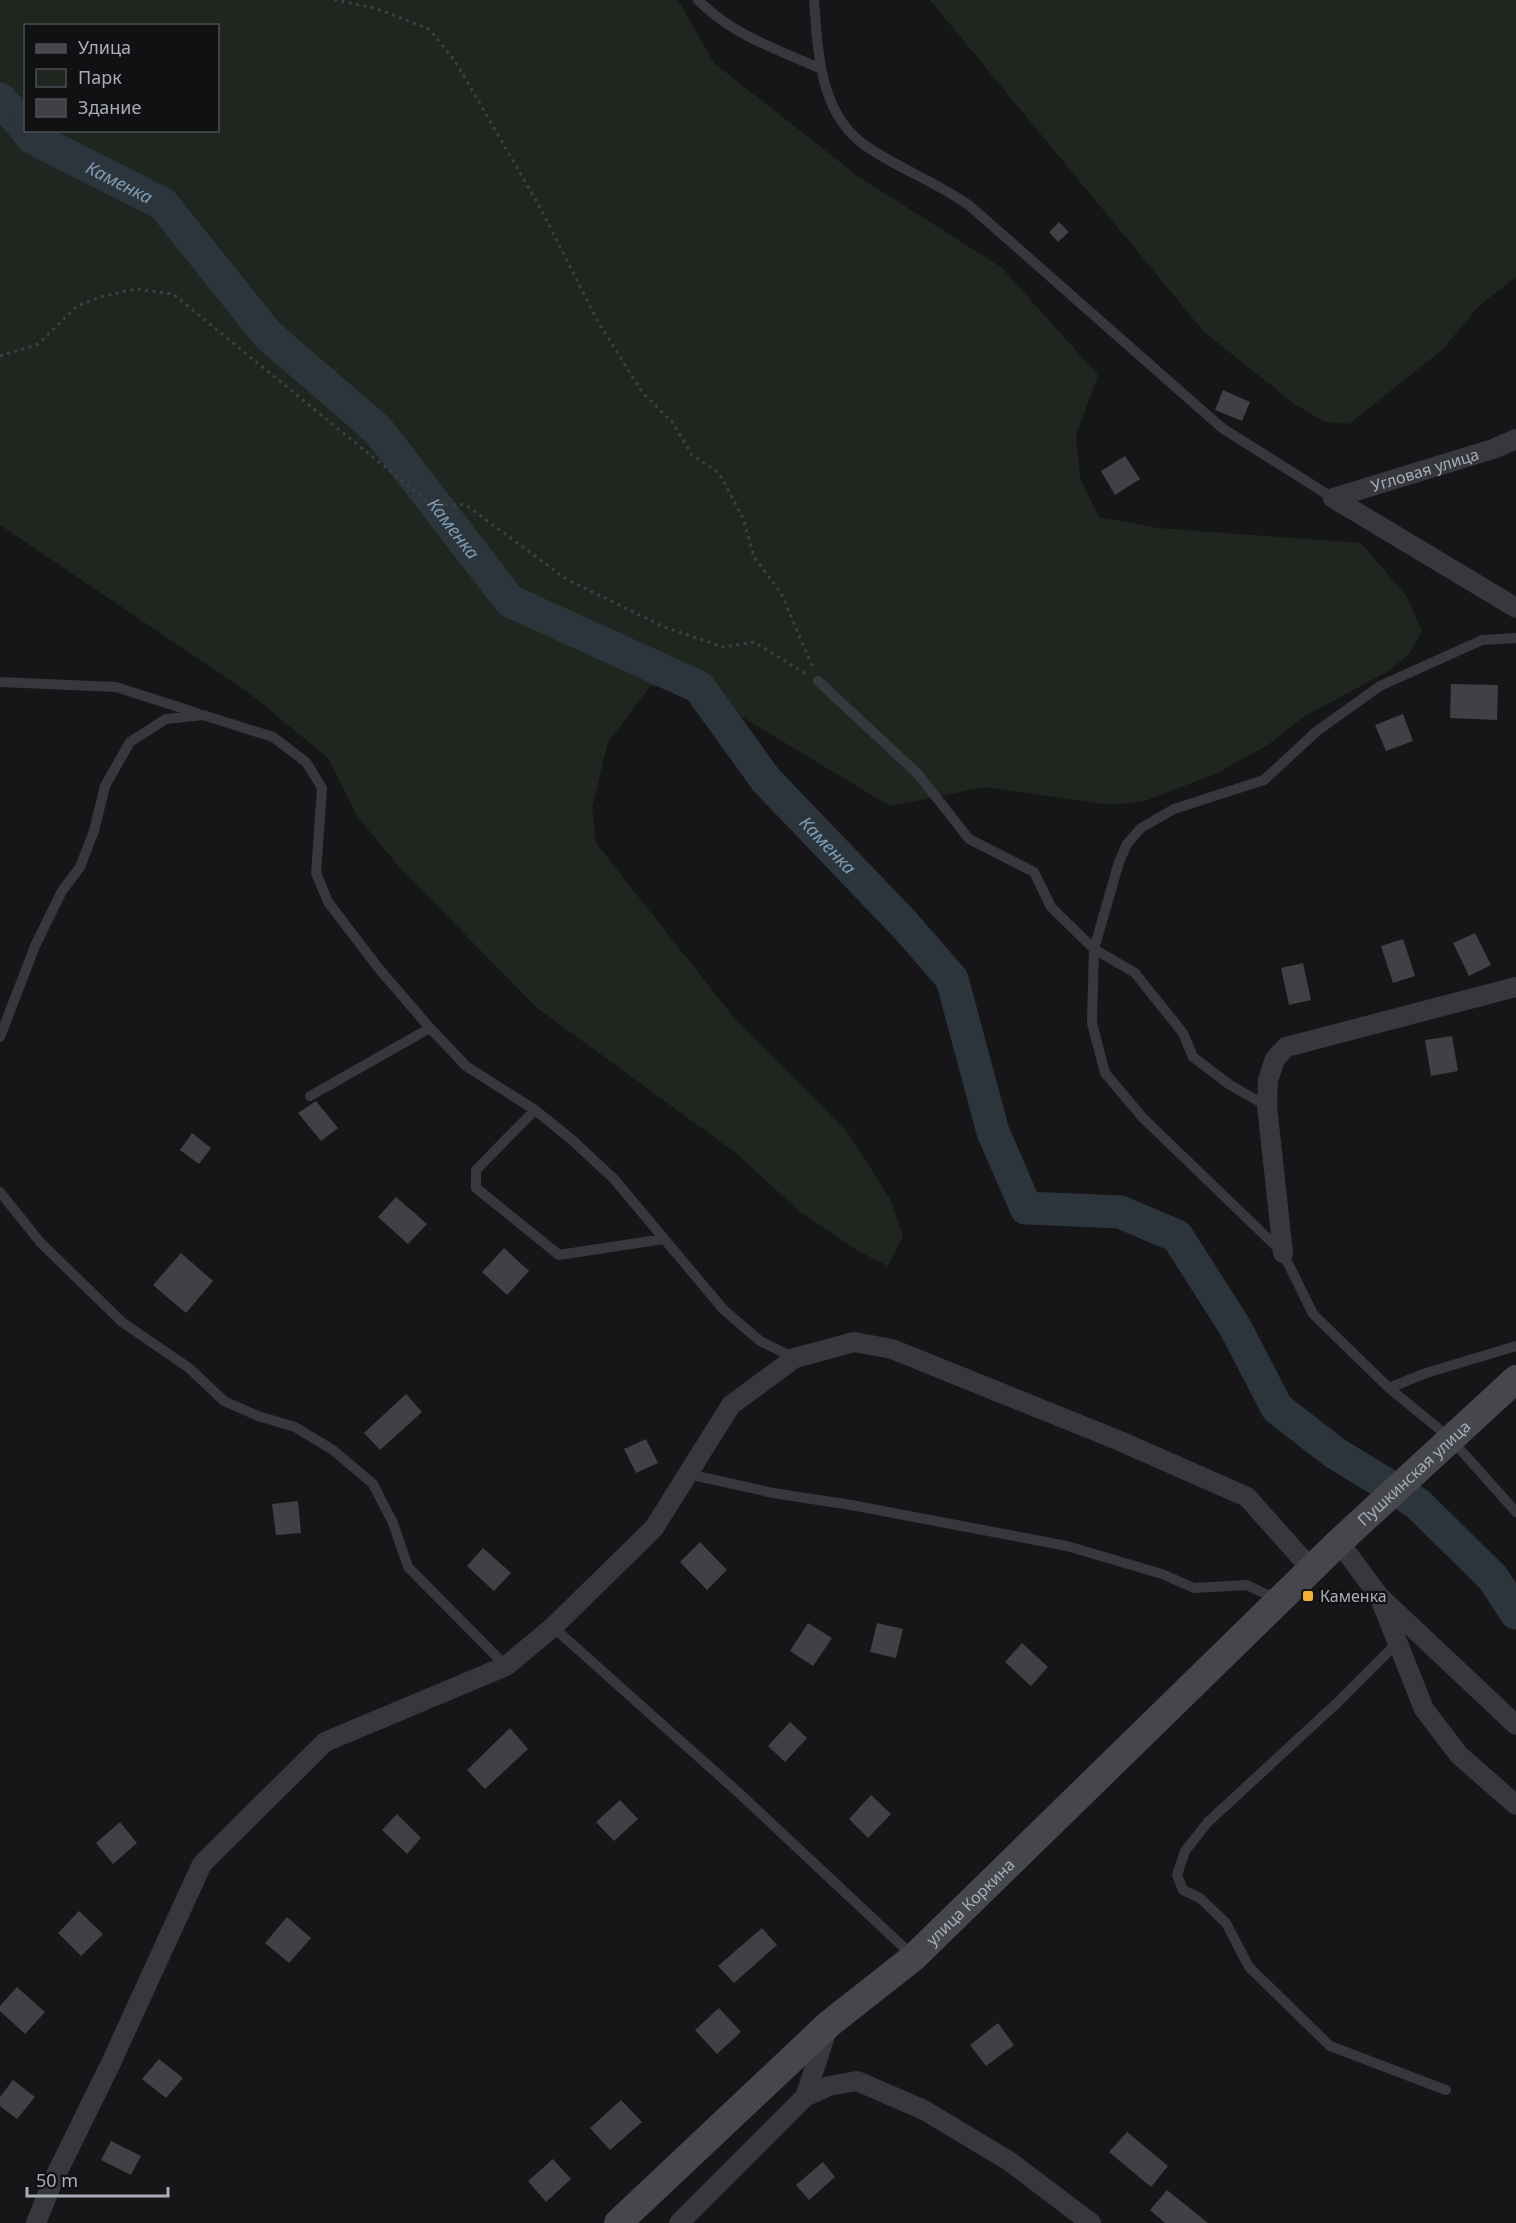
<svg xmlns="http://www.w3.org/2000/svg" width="1516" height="2223" font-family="'Noto Sans',sans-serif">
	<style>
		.green { fill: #1e261f; fill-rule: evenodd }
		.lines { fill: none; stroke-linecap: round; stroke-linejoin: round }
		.river { stroke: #2c353c; stroke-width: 33 }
		.building { fill: #404145 }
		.path { stroke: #3d3f44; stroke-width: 3; stroke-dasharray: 3 4.5; stroke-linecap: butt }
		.service { stroke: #37383d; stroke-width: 10 }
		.minor { stroke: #37383d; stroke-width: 20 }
		.secondary { stroke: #45474d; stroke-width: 28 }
		.poi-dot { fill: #f2b134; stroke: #111113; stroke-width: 2 }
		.labels { text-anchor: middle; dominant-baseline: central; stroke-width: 4.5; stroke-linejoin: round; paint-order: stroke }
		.street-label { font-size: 16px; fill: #a8adb8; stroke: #111113 }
		.poi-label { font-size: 16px; fill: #a8adb8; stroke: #111113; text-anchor: start }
		.water-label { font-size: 18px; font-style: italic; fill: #7f9bb3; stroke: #111113 }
	</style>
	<rect width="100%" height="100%" fill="#161618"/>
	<!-- green -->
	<path class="green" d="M0,0H678L714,63L859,177L1001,267L1098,375L1076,436L1080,478L1099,517L1158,528L1361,543L1407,597L1422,631L1410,653L1389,671L1305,716L1268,745L1217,773L1145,801L1111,805L985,787L890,806L714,700L678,689L650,686L608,742L592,808L596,843L731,1014L848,1133L890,1199L903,1236L888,1266L858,1251L799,1211L737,1154L536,1007L400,868L357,816L328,758L249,693L0,525ZM26,26H218V130H26Z
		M930,0H1516V277L1479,306L1442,350L1349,424L1325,422L1296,405L1204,332Z"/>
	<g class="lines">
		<!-- river -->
		<g class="river">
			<path d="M0,99L26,129"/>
			<path id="s1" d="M26,130L31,137L163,204L267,334L378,430L510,601L699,687L766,780L905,925L952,979L993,1132L1026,1208L1120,1212L1177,1236L1235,1327L1277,1408L1335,1453L1417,1503L1493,1578L1516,1613"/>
		</g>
	</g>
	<!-- building -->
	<path class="building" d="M1059,222L1069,232L1058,242L1049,232Z
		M1223,390L1250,402L1242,421L1215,410Z
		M1125,456L1140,479L1115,495L1101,471Z
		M1451,684L1498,685L1497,720L1450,718Z
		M1403,714L1413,741L1386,751L1375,725Z
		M1475,933L1491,965L1469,976L1453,943Z
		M1403,939L1415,976L1393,983L1381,946Z
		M1303,963L1311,1000L1289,1005L1281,968Z
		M1452,1036L1458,1071L1431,1076L1425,1040Z
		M316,1101L338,1128L321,1141L298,1113Z
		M192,1133L211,1148L199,1164L180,1150Z
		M396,1197L427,1224L408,1244L378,1217Z
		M504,1248L529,1271L507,1295L482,1272Z
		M181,1253L213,1281L186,1313L153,1285Z
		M406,1394L422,1412L380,1450L364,1433Z
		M646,1439L658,1463L636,1473L624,1449Z
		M298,1501L301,1533L276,1535L272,1504Z
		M700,1542L727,1570L707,1590L680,1562Z
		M483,1548L511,1573L494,1591L467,1566Z
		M808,1623L832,1638L813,1666L790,1651Z
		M877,1623L903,1629L896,1658L870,1652Z
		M1022,1643L1048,1667L1031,1686L1005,1662Z
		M790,1722L807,1738L785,1762L768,1746Z
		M510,1728L528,1749L485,1789L467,1770Z
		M871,1795L891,1814L868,1838L849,1819Z
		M620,1800L638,1819L614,1841L596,1822Z
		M397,1814L421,1838L407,1854L382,1830Z
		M120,1822L137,1843L113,1864L96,1843Z
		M79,1911L103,1934L81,1956L58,1933Z
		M287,1917L311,1938L289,1963L265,1943Z
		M762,1928L777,1945L734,1983L718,1966Z
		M17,1987L45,2012L25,2034L0,2011V2006Z
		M719,2008L741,2032L717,2054L695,2030Z
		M998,2023L1014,2045L986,2066L970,2045Z
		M159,2059L183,2078L166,2098L142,2079Z
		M13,2080L35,2097L17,2119L0,2106V2097Z
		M621,2100L642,2122L610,2150L590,2128Z
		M1127,2132L1168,2166L1151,2187L1109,2152Z
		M111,2141L141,2156L131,2175L101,2160Z
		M553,2159L571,2179L546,2202L528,2181Z
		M823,2162L835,2177L809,2200L796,2185Z
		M1167,2190L1208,2223H1165L1150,2210Z"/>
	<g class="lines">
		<!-- path -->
		<path class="path" d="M334,0L375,8L429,29L455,61L541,209L597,320L642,392L673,423L692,455L719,473L743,518L754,557L781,593L813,668
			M0,356L38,344L77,306L100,297L135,289L173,294L429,503L466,505L566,579L664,627L723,647L754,642L806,674"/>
		<!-- service -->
		<path class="service" d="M698,0C731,34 776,49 819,68
			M814,0C818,51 819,114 866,146C899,169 937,182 970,206L1222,428L1333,498
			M818,681L918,774L969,839L1034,872L1051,907L1094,949L1092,1023L1105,1073L1143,1118L1283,1253L1313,1314L1389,1388L1426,1373L1516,1346
			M0,682L116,687L197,713
			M0,1037L35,946L62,891L80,867L94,831L105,786L130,742L166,719L203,715L273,737L306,762L322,788L316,873L328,902L380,970L430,1028L466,1066L535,1110L571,1139L614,1179L723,1309L760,1341L795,1358
			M310,1096L430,1028
			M1267,1106L1230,1085L1193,1057L1183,1033L1135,973L1094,949L1119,862L1127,844L1141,828L1174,809L1264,780L1317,731L1380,686L1482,640L1516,638
			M535,1110L476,1170V1188L559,1255L664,1239
			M0,1192L40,1242L122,1322L189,1368L224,1401L258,1416L295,1427L333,1450L373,1484L393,1523L408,1567L506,1666
			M1389,1388L1450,1438L1516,1512
			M688,1474L773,1493L851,1505L1067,1546L1162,1574L1194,1588L1247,1585L1276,1599
			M553,1627L740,1794L914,1957
			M1398,1642L1337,1703L1208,1822L1185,1851L1177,1875L1183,1890L1200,1898L1226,1923L1249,1967L1330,2046L1446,2090"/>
		<!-- minor -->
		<g class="minor">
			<path d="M1333,498L1516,608"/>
			<path id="s2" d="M1333,498L1493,449L1516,439"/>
			<path d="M1283,1253L1267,1106L1268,1080L1275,1059L1286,1047L1516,987"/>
			<path d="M1339,1542L1379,1596L1516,1725"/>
			<path d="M1379,1596L1424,1709L1459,1755L1516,1805"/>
			<path d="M805,2097L829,2086L857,2081L924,2110L1009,2161L1091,2223"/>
			<path d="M36,2223L53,2181L110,2065L202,1864L325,1742L506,1666L553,1627L654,1528L731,1405L795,1358L854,1342L892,1349L1120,1441L1247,1497L1312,1570"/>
			<path d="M679,2223L805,2097L828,2027"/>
		</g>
		<!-- secondary -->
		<path class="secondary" id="s3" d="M618,2223L829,2024L914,1957L1339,1542L1516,1379"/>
	</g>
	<!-- markers -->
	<rect class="poi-dot" x="1302" y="1590" width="12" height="12" rx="3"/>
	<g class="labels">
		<!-- street labels -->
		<g class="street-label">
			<text stroke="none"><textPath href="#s2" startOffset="96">Угловая улица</textPath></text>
			<text stroke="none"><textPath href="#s3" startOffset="1094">Пушкинская улица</textPath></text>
			<text stroke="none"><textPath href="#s3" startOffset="477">улица Коркина</textPath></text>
		</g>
		<!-- poi labels -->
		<g class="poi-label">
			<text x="1320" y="1596">Каменка</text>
		</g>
		<!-- water labels -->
		<g class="water-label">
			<text stroke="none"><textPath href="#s1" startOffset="108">Каменка</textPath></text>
			<text stroke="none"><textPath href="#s1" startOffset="594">Каменка</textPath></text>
			<text stroke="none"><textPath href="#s1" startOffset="1098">Каменка</textPath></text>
		</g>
	</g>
	<!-- legend -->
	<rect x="24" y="24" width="195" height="108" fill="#111113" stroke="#4d4f55" stroke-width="1.5"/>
	<rect x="36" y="44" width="30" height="9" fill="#45474d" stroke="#4d4f55" stroke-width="1.5"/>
	<text x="78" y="54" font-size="18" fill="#a8adb8">Улица</text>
	<rect x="36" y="69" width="30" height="18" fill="#1e261f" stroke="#4d4f55" stroke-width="1.5"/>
	<text x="78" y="84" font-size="18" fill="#a8adb8">Парк</text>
	<rect x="36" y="99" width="30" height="18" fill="#404145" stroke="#4d4f55" stroke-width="1.5"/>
	<text x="78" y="114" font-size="18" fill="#a8adb8">Здание</text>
	<!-- scale -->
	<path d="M27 2187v9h141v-9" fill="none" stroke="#a8adb8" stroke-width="3"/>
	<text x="36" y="2187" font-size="18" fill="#a8adb8" stroke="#111113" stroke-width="4.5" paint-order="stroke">50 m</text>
</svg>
